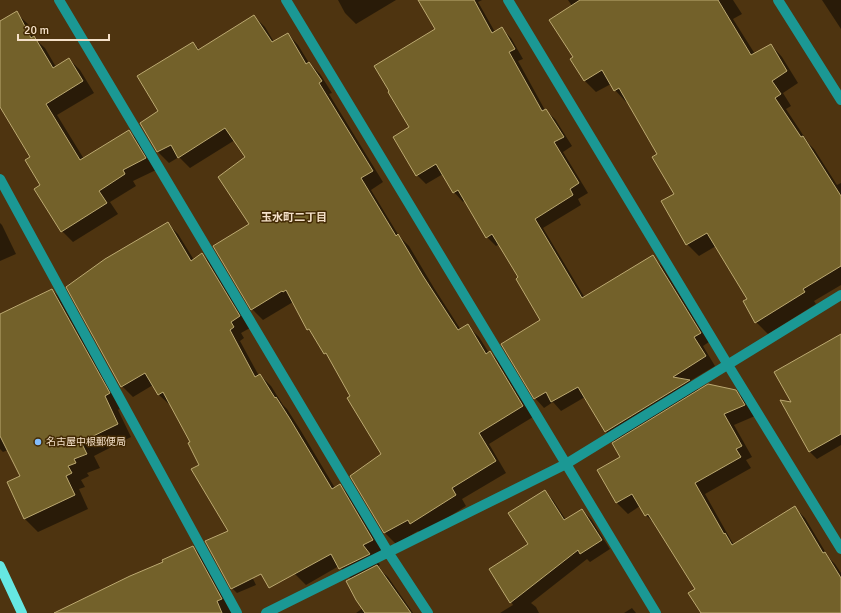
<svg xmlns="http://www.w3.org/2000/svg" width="841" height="613" font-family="Signika,'Noto Sans JP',sans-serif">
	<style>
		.shadow { fill: #0007 }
		.building { fill: #73612a; stroke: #bca971 }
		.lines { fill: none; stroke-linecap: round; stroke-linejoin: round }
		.minor { stroke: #1b9894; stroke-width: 10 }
		.major { stroke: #66e7e2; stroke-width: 10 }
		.poi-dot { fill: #83bcfb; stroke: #432a04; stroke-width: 1.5 }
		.labels { text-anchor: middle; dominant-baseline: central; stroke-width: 3; stroke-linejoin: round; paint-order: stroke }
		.poi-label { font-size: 10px; fill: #f4e0c9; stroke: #432a04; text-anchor: start }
		.neighbourhood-label { font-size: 11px; font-weight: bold; fill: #f4e0c9; stroke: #432a04 }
	</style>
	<rect width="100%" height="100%" fill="#4e3410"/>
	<!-- shadow -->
	<path class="shadow" d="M338,0H396L356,24L345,13Z
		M419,0H482L478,2L495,32L502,29L511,38L523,59L518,61L545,110L555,119L572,146L563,152L588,193L578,199L581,205L543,228L585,298L653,257L662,266L709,342L703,346L715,366L690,381L699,391H736L747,402L755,416L734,425L752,457L746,460L751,468L705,494L732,542L735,545L795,508L805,518L829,558L835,564L841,573V613H702L696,589L657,526L646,515L640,506L628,514L617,503L598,470L621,457L616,442L606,432L585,397L561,411L553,402L544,408L535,398L542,320L520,278L499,244L496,246L487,237L465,200L463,202L454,192L443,174L426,184L417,175L411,127L436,29Z
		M568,0H733L742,14L733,19L755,54L771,45L782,57L798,83L783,93L791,106L786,109L809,144L814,149L837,185L841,183V285L814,301L816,304L768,334L756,322L749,299L716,246L699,256L687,244L675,194L659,154L628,101L626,102L615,90L611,84L596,92L584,80L575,57L572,6Z
		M822,0H841V29Z
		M16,13L28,24L36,40L45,48L56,67L69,59L80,70L94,93L57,115L84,159L129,131L140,142L156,170L133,181L136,186L110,202L118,214L73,242L62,231L41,186L31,158L0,105V22Z
		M254,16L265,27L274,42L288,34L298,45L309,63L320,74L332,93L329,94L383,182L371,190L399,236L409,246L434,288L461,330L468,326L479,337L489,353L490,352L501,363L533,417L489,444L506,473L462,499L466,506L422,534L418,531L396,544L385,533L352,476L383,455L330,358L325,353L314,335L308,329L293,302L263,320L252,309L251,224L246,157L235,140L190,168L179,157L169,163L158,152L141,123L160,111L193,43L200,50Z
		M0,223L2,225L16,254L0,261Z
		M167,223L178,234L194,260L202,254L213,265L250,328L241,333L244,338L240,341L259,376L260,375L271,386L283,405L287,409L301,431L335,488L340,485L350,496L383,551L373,556L380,565L377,567L388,577L413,613H356L363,608L351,579L339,566L306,585L295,574L201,465L191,443L171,405H170L159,395L153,385L133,397L122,386Z
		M52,290L66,303L122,407L118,410L131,437L94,456L100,468L87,473L89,476L81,480L85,487L79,489L88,509L38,532L24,518L21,476L8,450L3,452L0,449V315Z
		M841,335V445L817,459L810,452L781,401L793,404Z
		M544,491L553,500L566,520L582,510L591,519L610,549L590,562L587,559L531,603L536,607L539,613H500L513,605L491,569L530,544Z
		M233,538L256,585L237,593L232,588Z
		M193,547L211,565L237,613H66Z
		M632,608L636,613H624Z"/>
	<!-- building -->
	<path class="building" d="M418,0H474L492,33L502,27L515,49L509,52L542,111L546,109L564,137L554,142L579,183L570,189L573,195L535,219L582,298L653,255L701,333L694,337L706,356L673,377L690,380L605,432L578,387L551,402L546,392L534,399L501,344L540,320L516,279L518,277L492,234L486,238L458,190L453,193L436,164L416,176L393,137L409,127L388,92L389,91L374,66L435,29Z
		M580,0H718L751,55L771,44L787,71L772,81L781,94L775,98L801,137L803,136L841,196V266L803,289L805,292L755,323L743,301L747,299L707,233L686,245L661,201L674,194L652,157L657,154L619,88L614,91L602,70L584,81L570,59L573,57L549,20Z
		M17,11L31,38L34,36L53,68L69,58L83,81L46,104L80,160L129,130L146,158L123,170L125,174L99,191L107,203L61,232L34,189L40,185L25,160L30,157L0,107V21Z
		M254,15L272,42L288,33L306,64L309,62L322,81L319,83L373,171L361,178L396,236L398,234L423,276L458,330L468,324L486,354L490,351L523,406L479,433L496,461L452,488L456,495L410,524L408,520L384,533L350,476L381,454L347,398L350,396L326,353L324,354L309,329L307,330L286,290L283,292L282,291L251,310L213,246L249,224L218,177L245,157L225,128L178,158L171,145L157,152L140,123L158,111L137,76L193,42L198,50Z
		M168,222L191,261L202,253L240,316L231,322L234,327L230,330L255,377L260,374L275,398L276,397L290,419L332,489L340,484L373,540L363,545L370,554L339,569L331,554L269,588L261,574L231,589L205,541L228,531L191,469L199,465L188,443L190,442L163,392L158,395L145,373L121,387L66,287L105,259Z
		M52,289L110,393L105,396L118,424L81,442L87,454L74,459L76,463L68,466L72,473L66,476L75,495L24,519L7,482L20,476L0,436V314Z
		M841,334V434L809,452L780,400L791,402L774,372Z
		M708,384L736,390L745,405L724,414L742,446L736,449L741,457L695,483L724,534L725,533L732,545L795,506L823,553L825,552L841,578V613H701L688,593L695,589L648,514L645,516L632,494L616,503L597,470L620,457L612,443Z
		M545,490L564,520L582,509L602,540L580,554L578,550L510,603L489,569L528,544L508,513Z
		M193,546L222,599L217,601L222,613H54L130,576L163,562L162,560Z
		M377,565L411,613H365L356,600L346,581Z"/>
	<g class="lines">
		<!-- minor -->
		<path class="minor" d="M59,0L388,552L428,613
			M286,0L656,613
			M508,0L728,365L841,549
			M778,0L841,100
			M0,179L237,613
			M266,613L566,464L841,295"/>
		<!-- major -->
		<path class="major" d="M0,566L22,613"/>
	</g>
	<!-- markers -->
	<circle class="poi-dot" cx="38" cy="442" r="4"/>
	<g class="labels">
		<!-- poi labels -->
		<g class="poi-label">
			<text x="46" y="442">名古屋中根郵便局</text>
		</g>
		<!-- neighbourhood labels -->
		<g class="neighbourhood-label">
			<text x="294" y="217">玉水町二丁目</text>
		</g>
	</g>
	<!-- scale -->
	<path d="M18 34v6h91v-6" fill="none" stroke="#f4e0c9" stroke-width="2"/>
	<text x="24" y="34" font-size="12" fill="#f4e0c9" stroke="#432a04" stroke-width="3" paint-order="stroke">20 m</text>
</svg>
